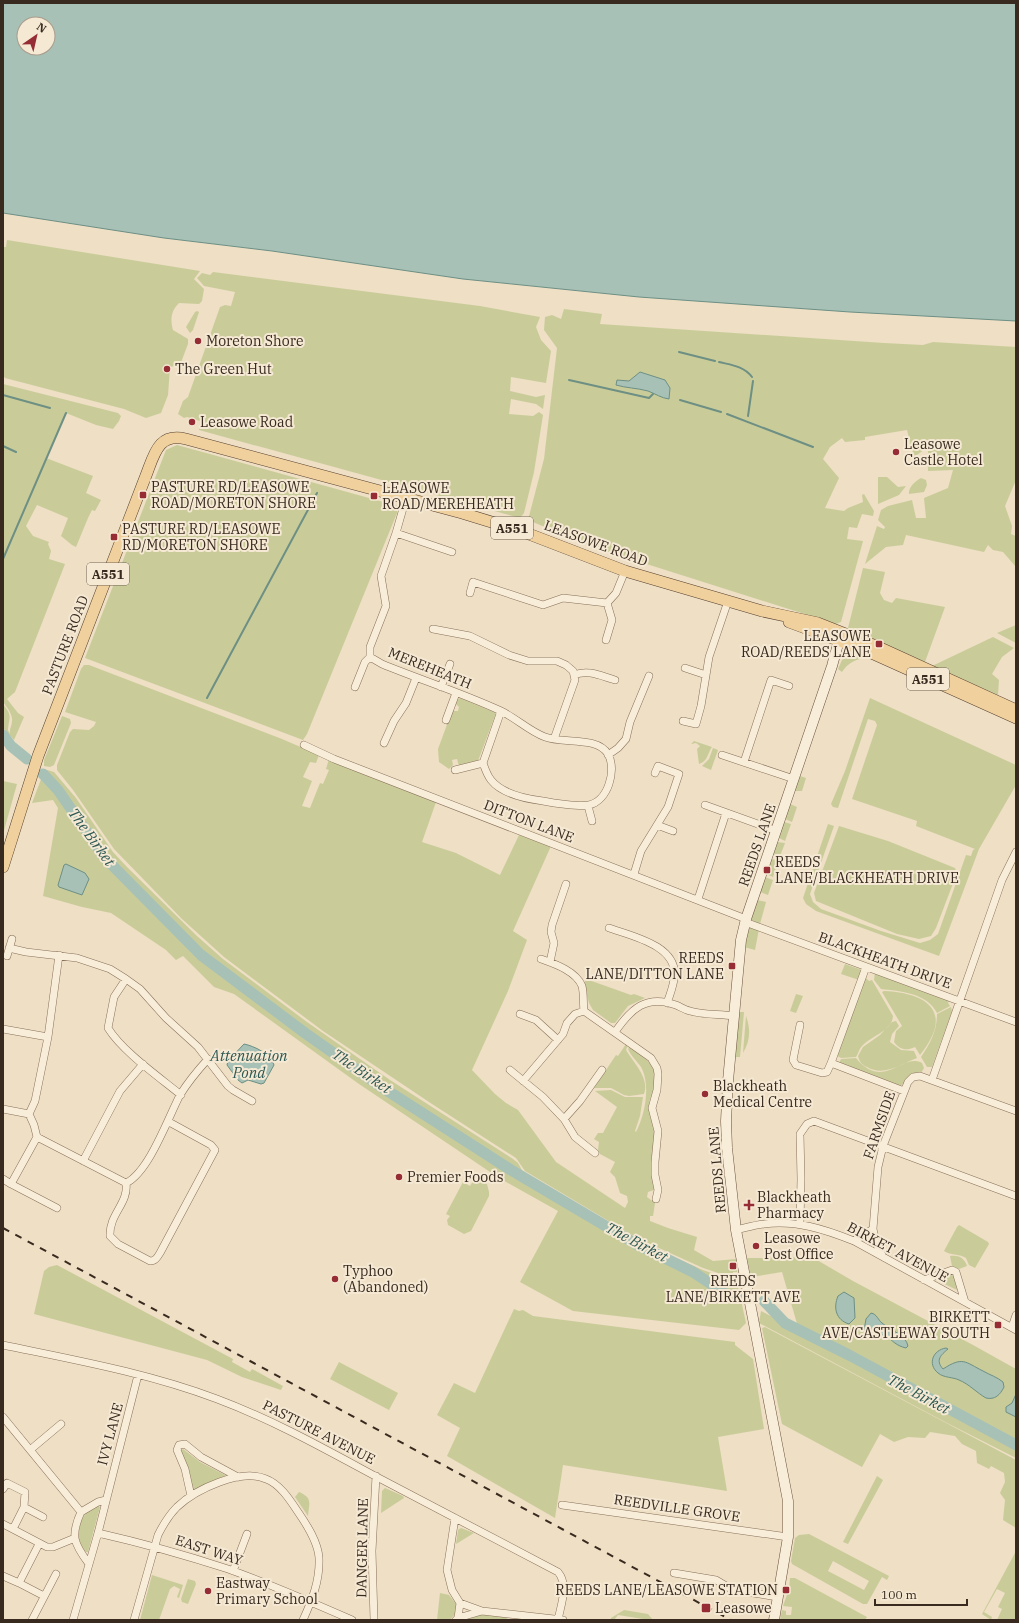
<svg xmlns="http://www.w3.org/2000/svg" width="1019" height="1623" font-family="'IBM Plex Serif',serif">
	<style>
		.green { fill: #c9cc99; fill-rule: evenodd }
		.water { fill: #a7c1b7; stroke: #6d8f84; fill-rule: evenodd }
		.lines { fill: none; stroke-linecap: round; stroke-linejoin: round }
		.stream { stroke: #6d8f84; stroke-width: 2 }
		.river { stroke: #a7c1b7; stroke-width: 11 }
		.street-casing { stroke: #88705b; stroke-width: 8 }
		.secondary-casing { stroke: #6a513e; stroke-width: 11 }
		.primary-casing { stroke: #563f2f; stroke-width: 12 }
		.street { stroke: #f8edd8; stroke-width: 7 }
		.secondary { stroke: #f8edd8; stroke-width: 10 }
		.primary { stroke: #f0d19e; stroke-width: 11 }
		.rail { stroke: #392a1f; stroke-width: 2; stroke-dasharray: 7 7; stroke-linecap: butt }
		.poi-dot { fill: #962c34; stroke: #f5e9d4; stroke-width: 1.5 }
		.labels { text-anchor: middle; dominant-baseline: central; stroke-width: 4; stroke-linejoin: round; paint-order: stroke }
		.shield { fill: #f5e9d4; stroke: #716355; stroke-width: 1 }
		.shield-label { font-size: 13px; font-weight: bold; fill: #392a1f }
		.poi-label { font-size: 14px; fill: #392a1f; stroke: #f5e9d4; text-anchor: start }
		.street-label { font-size: 14px; fill: #392a1f; stroke: #f5e9d4 }
		.water-label { font-size: 15px; font-style: italic; fill: #2e5853; stroke: #f5e9d4 }
	</style>
	<rect width="100%" height="100%" fill="#eedfc5"/>
	<!-- green -->
	<path class="green" d="M7,240L200,271L194,279L204,289L202,301L199,304L179,303C171,311 170,319 173,330L188,339V344L180,365L170,367L168,395L161,413L146,418L124,409L5,378L3,375V247H6Z
		M213,272L480,306L540,317L536,327L541,340L551,351L546,383L511,377L510,391L536,397L545,395L543,409L536,404L511,399L509,414L533,416L539,412L543,415L534,472L524,513L520,518L199,430L200,421L187,417L184,418L178,414L183,401L188,397L220,307L225,305L231,306L235,292L204,286L197,278L202,273L210,275Z
		M564,309L602,314L600,324L884,343L923,345L933,342L1016,347V480L1005,506L1012,526L1011,534L1016,536V567L1003,552L993,550L988,545L984,552L906,535L903,545L886,547L865,564L877,526L884,529L885,527L878,520L881,510L888,506L912,500L916,518H926L924,498L948,488L953,470L928,471V447L914,457L907,430L865,437V440L845,442L842,438L830,447L823,459L839,478L825,508L844,511L848,508L863,502L862,495L864,494L874,511L873,516L862,514L857,528L849,527L847,539L863,541L841,622L836,624L593,547L528,520L544,459L557,348L544,330L545,317L552,315L561,319Z
		M197,311L199,312L193,330L190,333L186,327L195,312Z
		M3,384L118,413L121,416L119,421L113,429L96,425L66,413L46,458L93,476L86,493L101,500L95,511L92,510L88,518L76,547L72,545L61,536L68,518L37,505L26,526L33,536L49,542L48,544L51,551L49,559L65,564L15,692L7,699L18,713L24,717L14,740L3,728V704C13,717 9,716 8,730L10,734C9,729 12,726 12,721C13,715 7,707 3,702Z
		M177,445L398,506L397,513L307,734L303,740L85,658L166,450Z
		M878,477H887L898,487L906,486L899,495L878,504Z
		M921,478L926,480L927,485L924,492L909,494C908,488 915,481 921,478Z
		M863,568L885,572L880,593L884,600L892,603L896,598L945,607L925,662L848,628Z
		M1016,625V643L997,633Z
		M993,637L1014,648L1002,657L992,674L999,680L998,695L932,666Z
		M855,653L864,658C854,660 848,663 842,672L838,669L842,660Z
		M84,665H89L282,739L319,755L316,763L310,762L303,777L312,781L302,806L310,808L320,783L323,784L329,770L326,769L329,759L436,802L422,842L456,853L500,875L519,835L551,846L513,931L527,940L508,991L472,1070L495,1094L506,1103L518,1110L556,1162L625,1208L628,1202L627,1196L620,1193L615,1177L610,1172L615,1162L600,1154L598,1150L599,1142L594,1139L598,1133H603L617,1107L595,1091L611,1090L625,1097H643L640,1116L635,1131L636,1132C645,1115 651,1085 641,1067C637,1061 631,1056 628,1049L630,1047C644,1057 661,1068 655,1088C653,1093 649,1099 649,1105C648,1114 654,1124 655,1132C657,1141 653,1151 651,1160L653,1162L654,1190L648,1192L647,1197L655,1203L653,1216H650V1221L668,1228L697,1237L694,1250L713,1261L737,1259V1272H733V1278L703,1268L637,1238L525,1171L516,1158L432,1104L323,1031L224,957L182,919L114,849L73,790L57,770V765L70,732L73,729L89,730L94,726L96,722L65,712L81,669Z
		M460,698L496,713L478,761L459,766L457,759L452,760L453,765L449,769L439,762L438,749L452,711H458L459,707L455,703L456,701Z
		M870,698L1016,765V785L979,849L939,956L816,911L806,904L803,898L828,824L834,826L810,894L813,902L821,909L881,931L920,943L930,940L938,934L966,855L971,856L973,850L975,849L916,826L917,821L852,799L877,725L875,721L868,719L838,808L833,807L831,804L845,771Z
		M62,716L70,719L71,723L54,765L50,767L44,766V760Z
		M694,741L712,747C707,754 708,761 699,764L697,749L700,746L696,743L691,744Z
		M713,748L718,750L711,770L702,766L709,759Z
		M44,769L54,772L76,798L113,852L127,867L197,936L223,959L307,1022L390,1080L513,1159L518,1163L523,1172L636,1240L703,1270L737,1282L746,1323L739,1330L573,1311L520,1282L558,1211L499,1178L359,1084L234,994L214,987L183,956L176,960L166,950L111,913L82,907L43,896L58,808L53,800L32,803L43,774Z
		M800,776L806,778L802,791H794Z
		M3,781L17,784L3,834Z
		M790,804L797,807L792,822L785,819Z
		M784,822L791,824L785,841L779,838Z
		M839,826L888,841L955,868L957,873L936,928L931,936L919,939L897,934L816,901L814,893Z
		M777,842L785,843L780,856L773,855Z
		M772,859L778,861L773,877L766,874Z
		M765,877L773,880L768,895L760,892Z
		M757,900L766,902L760,924L752,920V917Z
		M750,927L759,929L755,950L744,947L746,930Z
		M845,964L862,970L859,980L841,974Z
		M875,972L949,1001L948,1003L950,1006L937,1013C927,993 900,991 881,989L874,980Z
		M866,978L869,981L872,980L893,1016C892,1031 871,1036 862,1046C859,1049 858,1054 856,1057L841,1058L836,1055L863,981Z
		M586,979L631,995L634,994L645,998L628,1006L615,1023H611L593,1010L589,1003L584,983Z
		M884,991C929,993 954,1013 920,1055L915,1047C906,1051 900,1050 894,1042L896,1031L902,1026L882,992Z
		M796,994L803,996L796,1013L790,1011Z
		M951,1007L952,1011L932,1067H927L921,1057C930,1044 937,1031 937,1014Z
		M738,1012H744L740,1057H734Z
		M746,1016C751,1030 750,1041 743,1053Z
		M896,1021L899,1026L892,1034L890,1042L901,1050L914,1051L917,1058C901,1064 884,1077 867,1067C862,1065 859,1061 858,1056L863,1047L880,1035L892,1022Z
		M626,1044L628,1045L626,1050C633,1062 650,1078 644,1094L629,1096L624,1095L611,1088H594L616,1055L618,1056Z
		M856,1058C884,1092 902,1052 922,1063L924,1068L921,1073C909,1070 909,1081 900,1086L839,1063L841,1059Z
		M475,1178L487,1184L489,1192V1196L471,1231L464,1234L448,1225L447,1220L450,1216L446,1214L463,1182L470,1186Z
		M959,1225L988,1242L989,1244L975,1268L969,1265L966,1258C958,1253 951,1256 944,1251L957,1227Z
		M778,1255L817,1260L853,1281L973,1345L1016,1369V1458L947,1423L759,1323L761,1311L796,1329L798,1327L782,1272L751,1277L747,1258H770Z
		M950,1256C958,1255 964,1257 967,1266L959,1269L952,1266Z
		M57,1265L233,1359L232,1362L250,1372L252,1369L283,1386L281,1390L242,1377L207,1360L34,1314L44,1271L49,1267Z
		M948,1274L954,1276L957,1290L934,1279Z
		M514,1309L519,1311L523,1310L533,1316L735,1342V1345L753,1359L764,1429L718,1437L727,1491L563,1465L555,1518L447,1456L460,1428L437,1415L454,1383L475,1393Z
		M765,1327L1016,1460V1528L1003,1520L1005,1500L1000,1493L1005,1482L1004,1473L991,1466L989,1469L977,1463L976,1451L962,1444L955,1436L930,1432L925,1438L908,1437L894,1442L880,1434L862,1467L782,1424L762,1328Z
		M339,1362L398,1393L389,1410L330,1379Z
		M183,1449L200,1462L227,1476L194,1491L193,1489L180,1452Z
		M877,1476L883,1480L848,1544L843,1542Z
		M385,1488L403,1496L404,1498L381,1513L382,1491Z
		M299,1492C313,1498 309,1503 308,1516L295,1497Z
		M98,1506L100,1507L88,1552H86C74,1544 78,1521 87,1512C90,1509 95,1507 98,1506Z
		M461,1528L474,1533L456,1544L458,1530Z
		M809,1534L889,1576L887,1580L882,1577L867,1604H863L792,1564L791,1561L795,1538L799,1535ZM833,1561L869,1581L864,1590L828,1571Z
		M1016,1551V1620H997L1002,1609L998,1607L1005,1593L997,1589L984,1612L992,1617L991,1620L982,1614Z
		M152,1575L183,1585L179,1598L177,1597L180,1589L174,1586L170,1589L159,1620H140Z
		M790,1578H795L867,1617L865,1620H780L782,1610L786,1611V1615H791L792,1607L783,1606L789,1589Z
		M188,1579L195,1581L196,1584L188,1604L182,1602L181,1599Z
		M440,1593L449,1595L457,1605V1612L450,1620H437Z
		M624,1610L648,1614L653,1620H643V1619L618,1615L614,1620H611V1618Z
		M489,1614L508,1616L507,1620H466L480,1615Z"/>
	<!-- water -->
	<path class="water" d="M3,3H1016V321L850,312L639,297L463,279L272,251L164,238L3,213ZM24,24H48V48H24Z
		M640,372L665,380L670,388L669,399C661,398 656,394 648,391C637,388 626,388 616,385L617,380L629,381Z
		M66,864L85,873L89,879L82,895L59,887L58,885L64,865Z
		M244,1044C254,1046 271,1054 274,1065L264,1083L261,1084L248,1080L242,1083L238,1080L227,1065L228,1061Z
		M844,1292L854,1298L855,1318L849,1324C836,1320 833,1308 838,1296Z
		M871,1313C877,1314 878,1320 882,1323C890,1330 906,1335 908,1346L906,1348C897,1346 892,1341 886,1335H876L873,1330H864L866,1319Z
		M946,1348L948,1349C941,1355 935,1360 943,1369C963,1356 965,1362 983,1371C990,1375 997,1377 1003,1382L1004,1387C1000,1395 995,1400 986,1398C977,1393 969,1384 959,1380C953,1377 944,1378 938,1373C927,1364 933,1350 946,1348Z
		M1016,1394V1417L1006,1412V1407L1012,1403Z"/>
	<g class="lines">
		<!-- stream -->
		<path class="stream" d="M679,352L715,361
			M719,362C731,365 744,366 752,377
			M569,380L649,398L653,394
			M3,395L50,408
			M680,400L721,412
			M727,414L813,447
			M748,416L753,381
			M3,446L16,452
			M3,559L66,413
			M207,698L317,493
			M344,1052V1061"/>
		<!-- river -->
		<path class="river" d="M3,735L11,746L27,759
			M43,774L58,790L104,857L201,955L305,1033L380,1086L511,1170L636,1244L693,1272L726,1294L738,1297
			M764,1301L785,1323L849,1355L1016,1445"/>
		<defs>
			<path id="street" d="M406,498L396,533L381,576L386,606L370,647V657L382,664C421,680 462,693 501,711C516,718 529,731 545,737C563,744 597,736 608,754C617,770 608,801 589,805C580,807 553,803 543,801C527,799 502,794 491,780C487,775 485,769 483,763L501,711
				M396,533L452,552
				M470,593L473,582L543,605L563,598L607,603L616,593L625,571
				M433,629L470,636L509,655L528,661H557L566,665L573,671L575,680L554,739
				M606,640L612,620L607,603
				M685,668L706,675
				M574,675C588,669 601,676 615,680
				M355,687L365,662L370,657
				M441,687L450,664
				M446,720L456,693
				M683,721L696,724L701,706L709,657L728,601
				M384,743L394,721L406,703L416,678
				M304,745L334,759L746,919
				M608,755L618,748L626,739L630,722L649,676
				M722,755L794,779
				M744,762L771,680L789,686
				M455,770L483,763
				M705,805L777,831
				M588,806L592,821
				M657,825L673,831
				M634,874L641,851L668,807L679,774L658,766L655,773
				M698,899L726,813
				M745,922L1016,1022
				M609,928C632,936 680,946 674,979C673,987 670,995 667,1003
				M9,948L26,952L77,958L110,969L126,979L140,989L166,1018L198,1047L228,1086L233,1090L252,1101
				M59,955L48,1037L35,1101L29,1114L34,1125L37,1137L126,1183
				M7,956L12,939
				M541,959C555,964 576,971 582,986C584,994 583,1004 584,1011L651,1058L657,1068L658,1074L657,1090L652,1108L658,1131L655,1162V1175L658,1190L656,1199
				M550,962L554,943L551,932L552,925L566,884
				M866,967L831,1063L904,1091
				M126,979L114,997L108,1028C122,1051 159,1077 181,1095
				M520,1014L536,1020L558,1040
				M800,1025L793,1060L796,1065L822,1073L827,1072L831,1063
				M3,1029L48,1037
				M615,1032C631,1009 646,994 676,1005C681,1007 685,1010 690,1011C703,1015 720,1014 733,1016
				M510,1070L543,1097L564,1119L575,1137L595,1153
				M932,1080L994,903L1002,880L1016,852
				M523,1081L563,1034L567,1023L575,1014L584,1011
				M3,1109L29,1114
				M564,1119L580,1101L602,1070
				M37,1137L11,1184L57,1208
				M83,1161L120,1091L143,1064
				M3,1179L11,1184
				M126,1183C129,1203 109,1214 110,1236L118,1244L150,1261C155,1261 157,1258 160,1253L215,1150L211,1145L169,1122
				M126,1183C149,1172 168,1118 180,1095C188,1082 198,1070 208,1059
				M800,1224L801,1179L800,1134L807,1124L814,1121L1016,1196
				M736,1230C745,1228 754,1225 764,1224C796,1220 824,1229 854,1241L1016,1330
				M854,1241L873,1229
				M883,1257L876,1243L873,1229L878,1167L883,1146L908,1082L913,1077L920,1076L1016,1111
				M924,1280L952,1270L956,1272L965,1302
				M1012,1327L1016,1315
				M3,1345C75,1360 148,1373 217,1399C273,1420 323,1448 375,1476C436,1508 497,1540 558,1572C569,1585 561,1604 558,1620
				M3,1417L81,1512
				M30,1450L61,1424
				M3,1489L7,1483L25,1492L24,1507L13,1529
				M191,1496L185,1469L177,1450L179,1445L185,1444L201,1457L238,1477
				M562,1505L788,1537
				M24,1507L43,1517
				M455,1518L447,1570L452,1590L460,1603L458,1618L456,1620
				M3,1524L47,1547H53L75,1538
				M98,1533C142,1543 185,1555 228,1569C270,1584 311,1602 352,1620
				M89,1564C74,1544 70,1536 81,1512L98,1502L106,1500
				M233,1571L247,1534
				M674,1573L716,1580L733,1590L778,1597
				M3,1576L19,1583L39,1544
				M19,1583L44,1596
				M460,1603L482,1611
				M458,1618L482,1611L563,1620
				M32,1620L56,1574
				M73,1620L98,1533L138,1375
				M134,1620L158,1535C163,1525 169,1515 177,1507C196,1489 241,1468 266,1479C280,1484 290,1500 298,1512C307,1525 318,1542 319,1558C320,1581 312,1600 303,1620
				M374,1620L372,1551L376,1476"/>
			<path id="secondary" d="M774,1620L788,1537V1501L736,1230L727,1148L726,1121L728,1081L741,940L746,919L832,666L841,633"/>
			<path id="primary" d="M789,622L867,651L1016,718
				M3,867L38,756L145,478C154,456 157,432 186,439L462,513L521,531L625,571L762,611L818,623L876,646L1016,710"/>
		</defs>
		<!-- street casing -->
		<use href="#street" class="street-casing"/>
		<!-- secondary casing -->
		<use href="#secondary" class="secondary-casing"/>
		<!-- primary casing -->
		<use href="#primary" class="primary-casing"/>
		<!-- street -->
		<use href="#street" class="street"/>
		<!-- secondary -->
		<use href="#secondary" class="secondary"/>
		<!-- primary -->
		<use href="#primary" class="primary"/>
		<!-- rail -->
		<path class="rail" d="M3,1228L731,1620"/>
	</g>
	<!-- markers -->
	<g class="poi-dot">
		<circle cx="198" cy="341" r="4"/>
		<circle cx="167" cy="369" r="4"/>
		<circle cx="192" cy="422" r="4"/>
		<circle cx="896" cy="452" r="4"/>
		<rect x="139" y="491" width="8" height="8" rx="2"/>
		<rect x="370" y="492" width="8" height="8" rx="2"/>
		<rect x="110" y="533" width="8" height="8" rx="2"/>
		<rect x="875" y="640" width="8" height="8" rx="2"/>
		<rect x="763" y="866" width="8" height="8" rx="2"/>
		<rect x="728" y="962" width="8" height="8" rx="2"/>
		<circle cx="705" cy="1094" r="4"/>
		<circle cx="399" cy="1177" r="4"/>
		<path d="M747 1199h4v4h4v4h-4v4h-4v-4h-4v-4h4z"/>
		<circle cx="756" cy="1246" r="4"/>
		<rect x="729" y="1262" width="8" height="8" rx="2"/>
		<circle cx="335" cy="1279" r="4"/>
		<rect x="994" y="1321" width="8" height="8" rx="2"/>
		<rect x="782" y="1586" width="8" height="8" rx="2"/>
		<circle cx="208" cy="1591" r="4"/>
		<rect x="701" y="1603" width="10" height="10" rx="2"/>
	</g>
	<g class="labels">
		<!-- shield labels -->
		<g class="shield">
			<rect x="491" y="517" width="42" height="22" rx="3"/>
			<rect x="87" y="563" width="42" height="22" rx="3"/>
			<rect x="907" y="668" width="42" height="22" rx="3"/>
		</g>
		<g class="shield-label">
			<text x="512" y="528">A551</text>
			<text x="108" y="574">A551</text>
			<text x="928" y="679">A551</text>
		</g>
		<!-- poi labels -->
		<g class="poi-label">
			<text x="206" y="341">Moreton Shore</text>
			<text x="175" y="369">The Green Hut</text>
			<text x="200" y="422">Leasowe Road</text>
			<text x="904" y="444">Leasowe<tspan x="904" dy="16">Castle Hotel</tspan></text>
			<text x="151" y="487">PASTURE RD/LEASOWE<tspan x="151" dy="16">ROAD/MORETON SHORE</tspan></text>
			<text x="382" y="488">LEASOWE<tspan x="382" dy="16">ROAD/MEREHEATH</tspan></text>
			<text x="122" y="529">PASTURE RD/LEASOWE<tspan x="122" dy="16">RD/MORETON SHORE</tspan></text>
			<text x="871" y="636" text-anchor="end">LEASOWE<tspan x="871" dy="16">ROAD/REEDS LANE</tspan></text>
			<text x="775" y="862">REEDS<tspan x="775" dy="16">LANE/BLACKHEATH DRIVE</tspan></text>
			<text x="724" y="958" text-anchor="end">REEDS<tspan x="724" dy="16">LANE/DITTON LANE</tspan></text>
			<text x="713" y="1086">Blackheath<tspan x="713" dy="16">Medical Centre</tspan></text>
			<text x="407" y="1177">Premier Foods</text>
			<text x="757" y="1197">Blackheath<tspan x="757" dy="16">Pharmacy</tspan></text>
			<text x="764" y="1238">Leasowe<tspan x="764" dy="16">Post Office</tspan></text>
			<text x="343" y="1271">Typhoo<tspan x="343" dy="16">(Abandoned)</tspan></text>
			<text x="733" y="1281" text-anchor="middle">REEDS<tspan x="733" dy="16">LANE/BIRKETT AVE</tspan></text>
			<text x="990" y="1317" text-anchor="end">BIRKETT<tspan x="990" dy="16">AVE/CASTLEWAY SOUTH</tspan></text>
			<text x="216" y="1583">Eastway<tspan x="216" dy="16">Primary School</tspan></text>
			<text x="778" y="1590" text-anchor="end">REEDS LANE/LEASOWE STATION</text>
			<text x="715" y="1608">Leasowe</text>
		</g>
		<!-- street labels -->
		<g class="street-label">
			<text transform="translate(596 543) rotate(20)">LEASOWE ROAD</text>
			<text transform="translate(65 645) rotate(-69)">PASTURE ROAD</text>
			<text transform="translate(430 668) rotate(22)">MEREHEATH</text>
			<text transform="translate(529 821) rotate(21)">DITTON LANE</text>
			<text transform="translate(757 845) rotate(-71)">REEDS LANE</text>
			<text transform="translate(885 960) rotate(20)">BLACKHEATH DRIVE</text>
			<text transform="translate(879 1125) rotate(-71)">FARMSIDE</text>
			<text transform="translate(717 1170) rotate(-95)">REEDS LANE</text>
			<text transform="translate(898 1252) rotate(28)">BIRKET AVENUE</text>
			<text transform="translate(319 1432) rotate(27)">PASTURE AVENUE</text>
			<text transform="translate(110 1434) rotate(-75)">IVY LANE</text>
			<text transform="translate(677 1508) rotate(8)">REEDVILLE GROVE</text>
			<text transform="translate(362 1548) rotate(-89)">DANGER LANE</text>
			<text transform="translate(209 1550) rotate(18)">EAST WAY</text>
		</g>
		<!-- water labels -->
		<g class="water-label">
			<text transform="translate(92 837) rotate(54)">The Birket</text>
			<text x="249" y="1055">Attenuation<tspan x="249" dy="17">Pond</tspan></text>
			<text transform="translate(362 1071) rotate(34)">The Birket</text>
			<text transform="translate(637 1242) rotate(28)">The Birket</text>
			<text transform="translate(919 1394) rotate(28)">The Birket</text>
		</g>
	</g>
	<!-- border -->
	<rect width="1019" height="1623" fill="none" stroke="#392a1f" stroke-width="8"/>
	<!-- north arrow -->
	<g transform="translate(36 36) rotate(34)"><circle r="19" fill="#f5e9d4" stroke="#aa9d8c"/>
	<path d="M0-3L7 15L0 10L-7 15Z" fill="#962c34"/>
	<text y="-6" font-size="11" font-weight="bold" text-anchor="middle" fill="#392a1f">N</text>
	</g>
	<!-- scale -->
	<path d="M875 1599v6h92v-6" fill="none" stroke="#392a1f" stroke-width="2"/>
	<text x="881" y="1599" font-size="12" fill="#392a1f" stroke="#f5e9d4" stroke-width="3" paint-order="stroke">100 m</text>
</svg>
